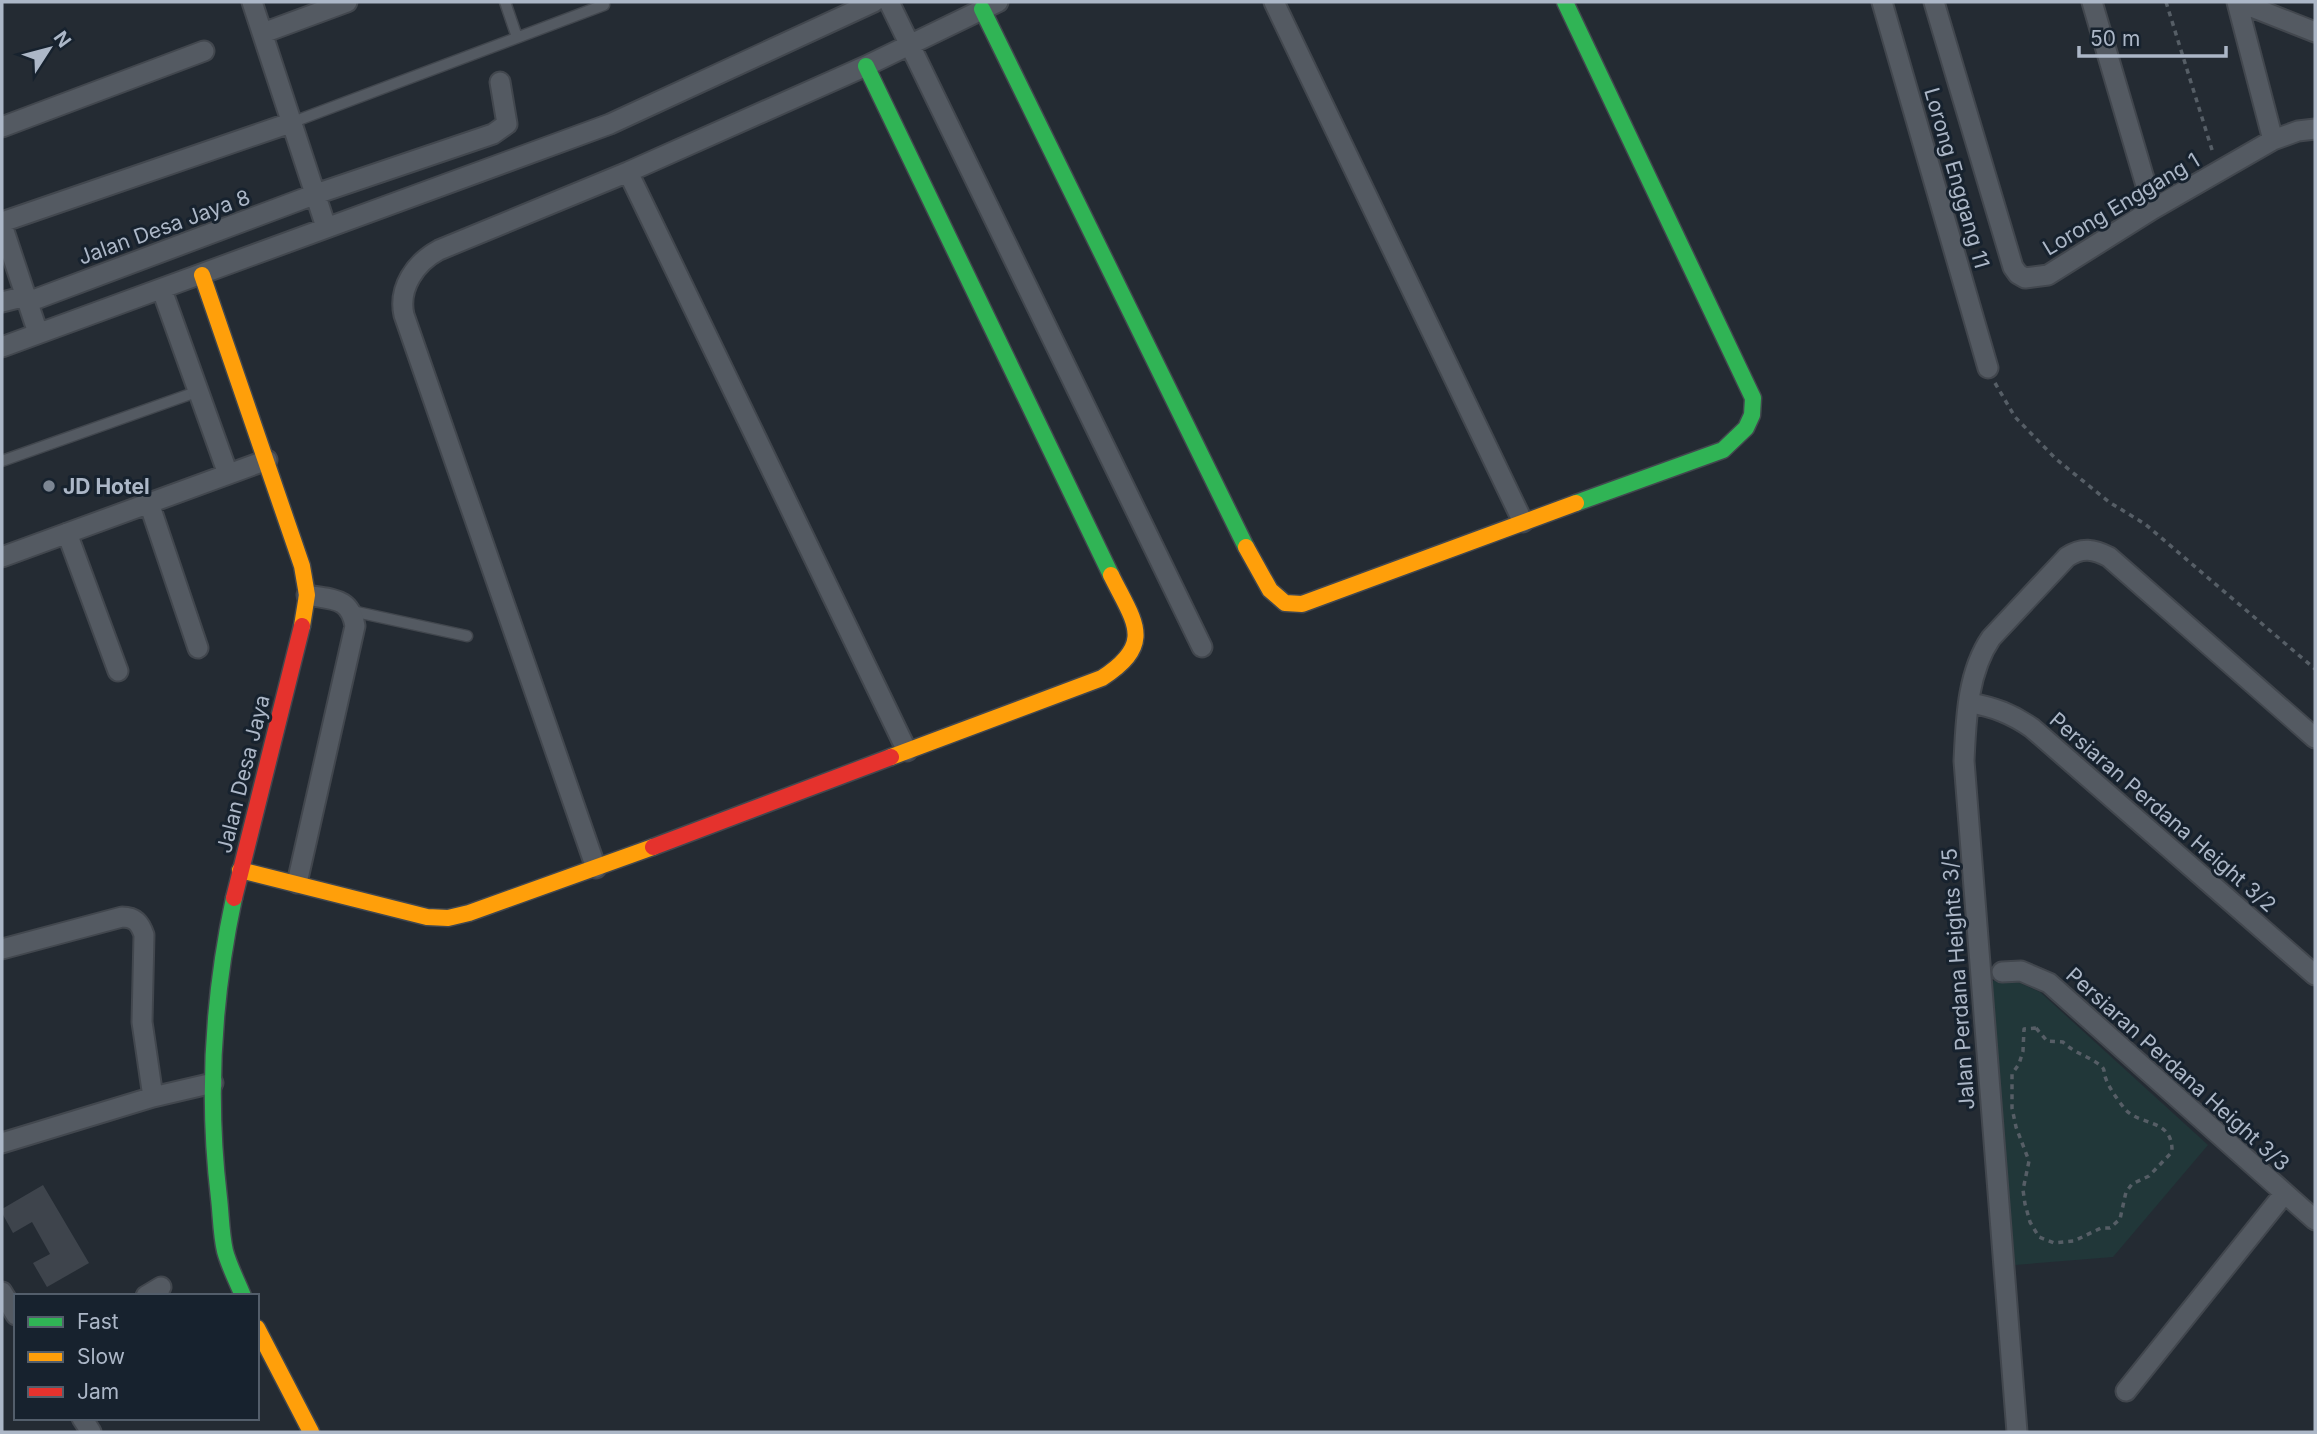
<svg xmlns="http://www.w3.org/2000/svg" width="2317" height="1434" font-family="Inter,sans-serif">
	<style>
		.green { fill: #213739 }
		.building { fill: #3e444c }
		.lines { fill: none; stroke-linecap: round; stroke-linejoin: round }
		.lane-casing { stroke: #42474e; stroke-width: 13 }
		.street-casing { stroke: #42474e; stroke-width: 23 }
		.fast-casing { stroke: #42474e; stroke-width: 19 }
		.slow-casing { stroke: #42474e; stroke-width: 19 }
		.jam-casing { stroke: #42474e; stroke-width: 19 }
		.path { stroke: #565e66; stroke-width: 3.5; stroke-dasharray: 5 5; stroke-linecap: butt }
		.lane { stroke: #545a62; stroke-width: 10 }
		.street { stroke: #545a62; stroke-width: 19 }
		.fast { stroke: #30b455; stroke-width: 16 }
		.slow { stroke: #ff9f0a; stroke-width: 16 }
		.jam { stroke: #e5322d; stroke-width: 16 }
		.poi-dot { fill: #7c8693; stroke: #17222e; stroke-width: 2.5 }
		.labels { text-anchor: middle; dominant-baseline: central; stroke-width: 6; stroke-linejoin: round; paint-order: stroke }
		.street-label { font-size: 21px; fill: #acb7c7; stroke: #17222e }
		.poi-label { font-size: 21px; font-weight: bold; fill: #acb7c7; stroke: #17222e; text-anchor: start }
	</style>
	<rect width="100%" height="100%" fill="#242b33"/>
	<!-- green -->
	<path class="green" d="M2013,980L2040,992L2208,1145L2113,1257L2015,1265L1991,981Z"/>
	<!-- building -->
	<path class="building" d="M43,1185L89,1263L47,1287L33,1263L50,1254L32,1222L13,1233L2,1213V1209Z"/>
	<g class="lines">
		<defs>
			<path id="lane" d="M505,2L517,37
				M293,122L604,5
				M2,461L199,391
				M352,611L467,636"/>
			<path id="street" d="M252,2L326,227
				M889,2L1202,647
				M1274,2L1523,522
				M1882,2L1988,368
				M1934,2L2013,267L2018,274L2025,278L2048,275L2153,209L2273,140L2298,131L2315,129
				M2092,2L2153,209
				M2237,2L2273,140
				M2239,2L2315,32
				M263,33L347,2
				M2,127L204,51
				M628,172L907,751
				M2,222L293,122
				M2,225L38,333
				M162,290L228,474
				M2,302L26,296
				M28,302L316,194L493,134L507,124L500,82
				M2,347L610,124L874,2
				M149,503L198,648
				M67,533L118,671
				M2,557L267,460
				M1970,703C1994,707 2012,714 2032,728L2315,975
				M596,868L404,315C398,288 415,263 439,250L628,172L866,66L998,2
				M297,883L355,626C350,597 333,600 307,595
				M2,949L122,917C135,917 140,923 144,935L142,1022L153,1097
				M2002,972L2021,971L2049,983L2315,1220
				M2,1143L153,1097L213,1083
				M2,1292L16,1315
				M146,1296L161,1287
				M2126,1391L2284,1194
				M82,1418L91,1432
				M2017,1432L1964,761C1966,720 1967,673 1991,638L2067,557C2082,547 2094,549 2109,557L2315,738"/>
			<path id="fast" d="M1565,2L1753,398L1752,415L1746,428L1723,450L1576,503
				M982,9L1246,547
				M866,66L1111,575
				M234,898C213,996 207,1098 219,1198C221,1215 221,1234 225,1251C229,1266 237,1281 243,1296"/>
			<path id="slow" d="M202,275L302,566L307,595L302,626
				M1246,547L1270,590L1285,603L1302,604L1576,503
				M891,757L1102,678C1156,643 1134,622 1111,575
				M240,870L427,917L448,918L469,913L653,847
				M257,1328L311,1432"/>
			<path id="jam" d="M653,847L891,757
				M234,898L302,626"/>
		</defs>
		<!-- lane casing -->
		<use href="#lane" class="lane-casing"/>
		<!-- street casing -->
		<use href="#street" class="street-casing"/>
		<!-- fast casing -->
		<use href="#fast" class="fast-casing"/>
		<!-- slow casing -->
		<use href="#slow" class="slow-casing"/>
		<!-- jam casing -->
		<use href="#jam" class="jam-casing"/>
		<!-- path -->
		<path class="path" d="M2166,2L2213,153
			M1995,383L2015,417L2056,459L2109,502L2145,524L2315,669
			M2036,1028L2047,1041L2063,1042C2074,1053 2088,1056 2100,1065C2106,1069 2103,1073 2106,1079C2109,1088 2118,1100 2124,1108C2139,1127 2173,1117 2172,1152L2149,1176L2132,1184L2126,1192L2120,1219L2110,1228H2101L2074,1241L2054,1243L2039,1237L2030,1222L2025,1204L2023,1190L2029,1161L2016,1127L2012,1108V1074L2019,1064L2023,1051L2024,1029Z"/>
		<!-- lane -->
		<use href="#lane" class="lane"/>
		<!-- street -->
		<use href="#street" class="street"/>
		<!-- fast -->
		<use href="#fast" class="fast"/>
		<!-- slow -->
		<use href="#slow" class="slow"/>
		<!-- jam -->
		<use href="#jam" class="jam"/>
	</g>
	<!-- markers -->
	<circle class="poi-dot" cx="49" cy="486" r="7"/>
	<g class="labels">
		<!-- street labels -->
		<g class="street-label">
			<text transform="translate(1957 178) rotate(74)">Lorong Enggang 11</text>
			<text transform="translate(2121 204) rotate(-31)">Lorong Enggang 1</text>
			<text transform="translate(164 227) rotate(-20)">Jalan Desa Jaya 8</text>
			<text transform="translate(243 774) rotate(-76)">Jalan Desa Jaya</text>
			<text transform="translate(2163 812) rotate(41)">Persiaran Perdana Height 3/2</text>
			<text transform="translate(1958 979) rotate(-94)">Jalan Perdana Heights 3/5</text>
			<text transform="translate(2178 1069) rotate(42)">Persiaran Perdana Height 3/3</text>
		</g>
		<!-- poi labels -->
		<g class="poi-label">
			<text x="63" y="486">JD Hotel</text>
		</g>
	</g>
	<!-- border -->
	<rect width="2317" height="1434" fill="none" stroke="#acb7c7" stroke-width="7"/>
	<!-- legend -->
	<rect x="14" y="1294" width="245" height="126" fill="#17222e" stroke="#535e6b" stroke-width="2"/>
	<rect x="28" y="1317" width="35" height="10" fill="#30b455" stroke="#535e6b" stroke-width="2"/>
	<text x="77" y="1329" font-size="21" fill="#acb7c7">Fast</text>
	<rect x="28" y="1352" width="35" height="10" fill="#ff9f0a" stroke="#535e6b" stroke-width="2"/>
	<text x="77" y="1364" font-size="21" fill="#acb7c7">Slow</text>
	<rect x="28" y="1387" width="35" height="10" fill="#e5322d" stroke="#535e6b" stroke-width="2"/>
	<text x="77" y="1399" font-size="21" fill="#acb7c7">Jam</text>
	<!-- north arrow -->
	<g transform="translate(49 49) rotate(54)" stroke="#17222e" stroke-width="5" paint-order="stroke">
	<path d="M0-5L12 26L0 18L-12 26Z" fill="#acb7c7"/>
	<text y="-10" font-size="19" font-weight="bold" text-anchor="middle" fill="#acb7c7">N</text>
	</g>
	<!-- scale -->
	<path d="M2079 46v10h147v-10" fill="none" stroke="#acb7c7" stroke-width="3.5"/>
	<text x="2090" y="46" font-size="21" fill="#acb7c7" stroke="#17222e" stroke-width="5" paint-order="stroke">50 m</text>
</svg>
